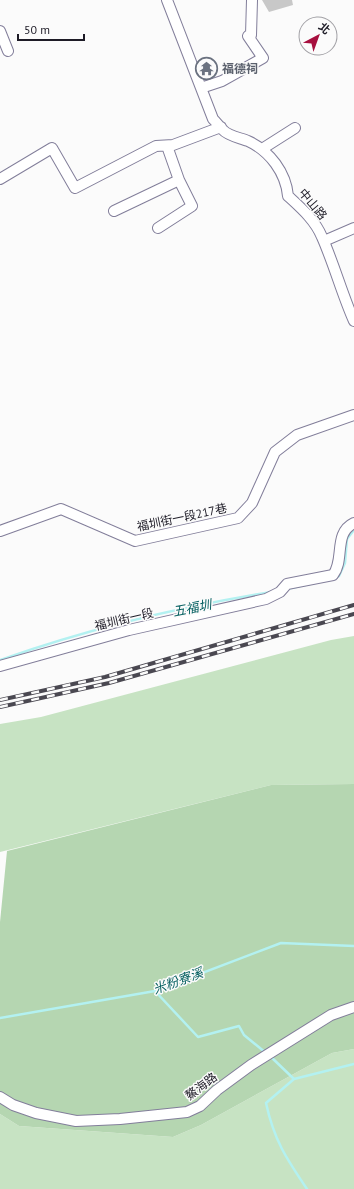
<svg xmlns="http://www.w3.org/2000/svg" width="354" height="1189" font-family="'PT Sans','Noto Sans TC',sans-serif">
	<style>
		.green { fill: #c7e3c3 }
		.forest { fill: #b5d6b1 }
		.shadow { fill: #0003 }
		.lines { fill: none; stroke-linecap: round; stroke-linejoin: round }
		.stream { stroke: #b3f1f1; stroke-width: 2.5 }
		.building { fill: #f4c1b4 }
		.minor-casing { stroke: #827e9a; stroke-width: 12 }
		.minor { stroke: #fff; stroke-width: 10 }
		.rail-casing { stroke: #4a4851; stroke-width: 4 }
		.rail { stroke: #fbfbfb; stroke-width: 2.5; stroke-dasharray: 8; stroke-linecap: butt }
		.labels { text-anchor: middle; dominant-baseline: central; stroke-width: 3; stroke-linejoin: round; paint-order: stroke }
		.worship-label { font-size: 12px; font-weight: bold; fill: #5b616d; stroke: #fbfbfb; text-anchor: start }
		.street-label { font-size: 12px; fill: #1d1b26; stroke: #fbfbfb }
		.water-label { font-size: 13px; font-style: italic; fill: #066061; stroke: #fbfbfb }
	</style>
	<rect width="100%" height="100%" fill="#fbfbfb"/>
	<!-- green -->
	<path class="green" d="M354,636V784L271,785L0,852V724L41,717L331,640Z
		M354,1049V1189H0V1114L19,1126L173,1137L201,1125L332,1053Z"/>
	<!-- forest -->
	<path class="forest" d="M354,784V1049L332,1053L201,1125L173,1137L19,1126L0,1114V922L7,851L271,785Z"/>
	<!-- shadow -->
	<path class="shadow" d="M262,0H292L293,5L269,12Z
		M206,63L211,74L207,76L201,65Z"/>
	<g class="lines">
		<!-- stream -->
		<path class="stream" d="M336,577L339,576L345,563L347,539L354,530
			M287,589L323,581
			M0,660C88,629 178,607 271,592
			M155,991L198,1037L239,1026L244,1035L266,1053
			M0,1018L155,991L281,943L354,946
			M270,1056L294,1079L354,1064
			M294,1079L266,1103C274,1140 286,1158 307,1189"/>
	</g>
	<!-- building -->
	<path class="building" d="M207,62L211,71L205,74L200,65Z"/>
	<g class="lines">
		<defs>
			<path id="minor" d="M167,0L213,119C216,122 219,126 223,130C228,136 241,138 248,141C270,151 286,173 288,196C301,208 315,220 322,237C334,264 342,294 354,321
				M0,31L8,51
				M201,88L222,81L263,58L248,36L251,35L252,0
				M262,149L295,128
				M0,179L52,148L75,188L156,146L173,145L221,127
				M114,211L179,180
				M158,228L192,206L179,180L167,146
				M324,241L354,228
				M0,531L61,509L135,541L238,518L252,503L275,452L297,435L354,415
				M0,666L129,630L266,599L280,592L287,584L333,575C345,560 333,533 354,523
				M0,1097L13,1105L36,1113L76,1121L120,1119L187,1112L200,1106L217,1090L251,1065L331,1015L354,1007"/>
		</defs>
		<!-- minor casing -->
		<use href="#minor" class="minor-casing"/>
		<!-- minor -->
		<use href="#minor" class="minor"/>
		<defs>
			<path id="rail" d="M0,700L105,677L354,605
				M0,707L109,683L354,614"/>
		</defs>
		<!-- rail casing -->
		<use href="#rail" class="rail-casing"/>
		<!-- rail -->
		<use href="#rail" class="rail"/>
	</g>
	<!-- icons -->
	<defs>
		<symbol id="temple-ring" viewBox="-11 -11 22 22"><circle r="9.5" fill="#fbfbfb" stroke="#6b7280" stroke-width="1.5"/><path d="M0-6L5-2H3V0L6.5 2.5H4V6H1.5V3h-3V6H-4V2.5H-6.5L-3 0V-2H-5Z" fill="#6b7280"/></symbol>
	</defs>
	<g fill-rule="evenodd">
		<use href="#temple-ring" x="194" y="56" width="25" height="25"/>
	</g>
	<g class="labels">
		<!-- worship labels -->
		<g class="worship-label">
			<text x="222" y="68">福德祠</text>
		</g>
		<!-- street labels -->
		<g class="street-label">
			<text transform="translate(313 204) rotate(50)">中山路</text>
			<text transform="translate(182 517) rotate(-12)">福圳街一段217巷</text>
			<text transform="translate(124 619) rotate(-13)">福圳街一段</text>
			<text transform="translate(201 1086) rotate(-37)">鰲海路</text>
		</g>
		<!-- water labels -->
		<g class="water-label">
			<text transform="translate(192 608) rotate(-11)">五福圳</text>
			<text transform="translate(178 981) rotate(-20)">米粉寮溪</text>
		</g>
	</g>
	<!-- north arrow -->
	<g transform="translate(318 36) rotate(41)"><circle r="19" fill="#fbfbfb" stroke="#a2a1a6"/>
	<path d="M0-3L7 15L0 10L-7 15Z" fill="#a70f3e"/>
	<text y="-6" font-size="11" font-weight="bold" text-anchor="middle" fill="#1d1b26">北</text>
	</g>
	<!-- scale -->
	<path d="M18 34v6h66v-6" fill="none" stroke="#1d1b26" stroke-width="2"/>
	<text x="24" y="34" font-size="12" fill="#1d1b26" stroke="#fbfbfb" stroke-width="3" paint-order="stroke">50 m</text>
</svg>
